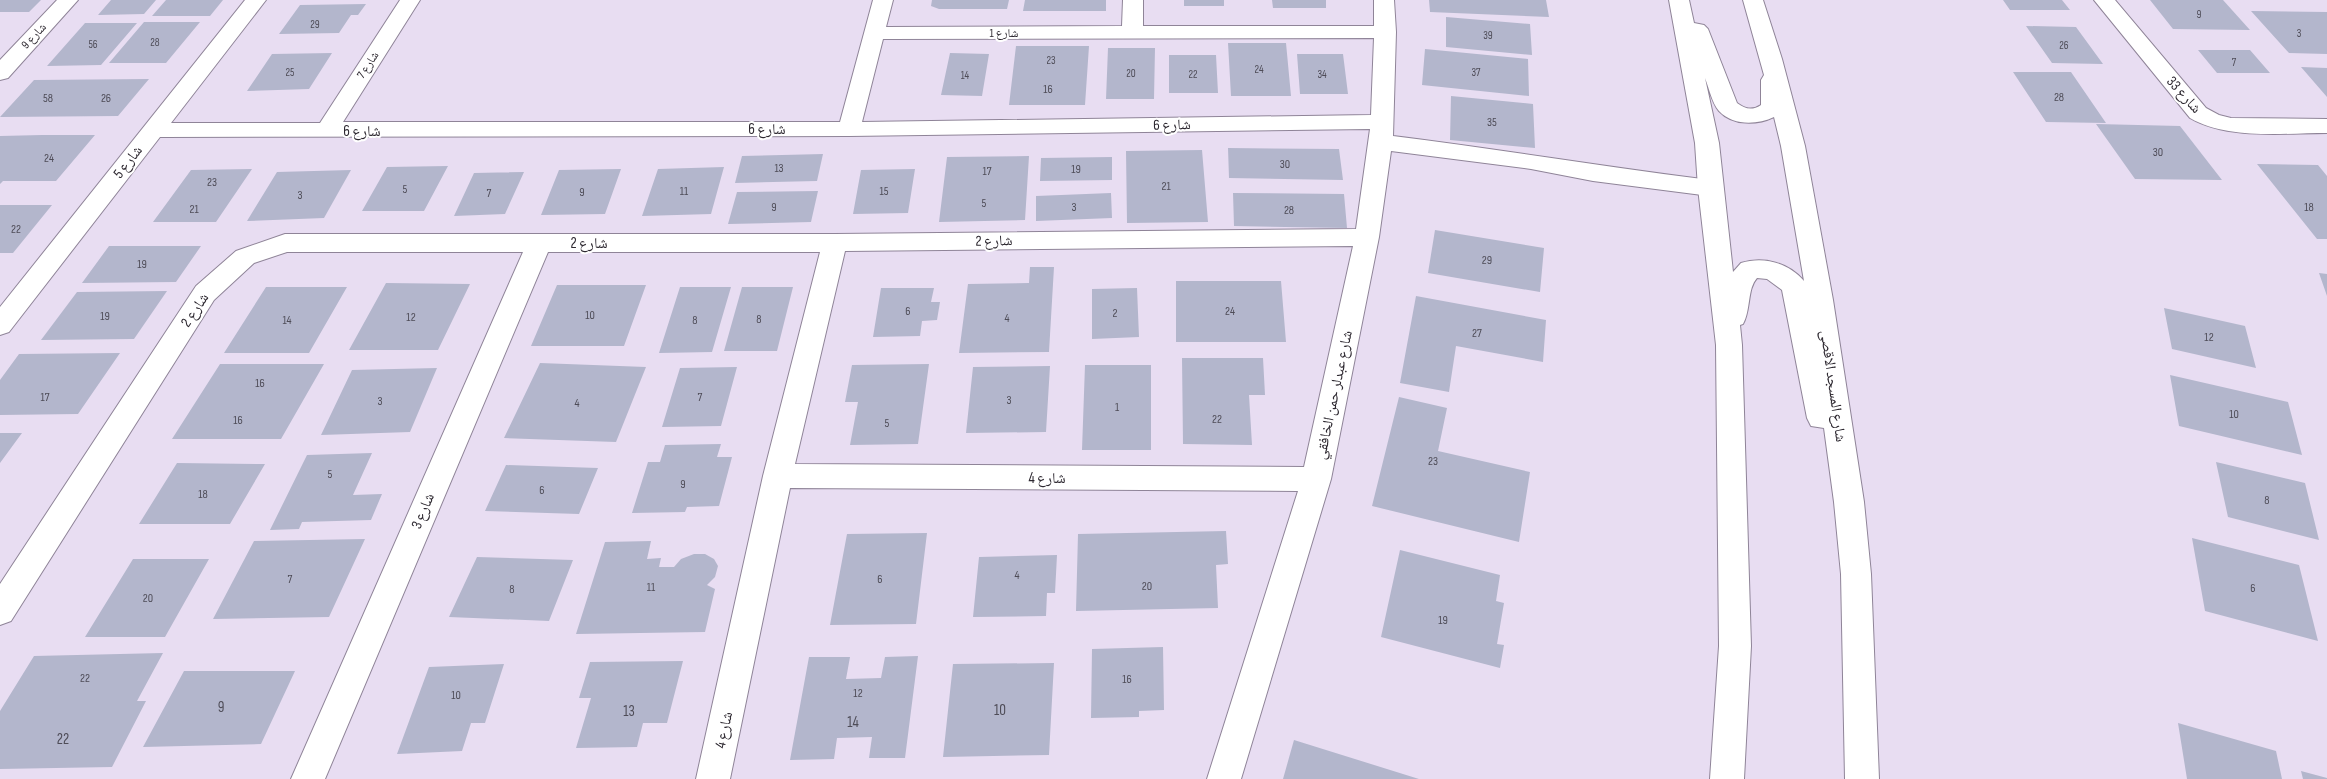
<svg xmlns="http://www.w3.org/2000/svg" width="2327" height="779" font-family="'Sofia Sans Condensed','Noto Naskh Arabic',sans-serif">
	<style>
		.building { fill: #b3b6cc }
		.lines { fill: none; stroke-linecap: round; stroke-linejoin: round }
		.minor-casing { stroke: #8f8498; stroke-width: 2 }
		.major-casing { stroke: #8f8498; stroke-width: 2 }
		.minor { fill: #fff; fill-rule: evenodd }
		.major { fill: #fff; fill-rule: evenodd }
		.labels { text-anchor: middle; dominant-baseline: central; stroke-width: 4; stroke-linejoin: round; paint-order: stroke }
		.far-number-label { font-size: 11px; fill: #4e4c57 }
		.far-street-label { font-size: 12px; fill: #2d2830; stroke: #fff }
		.number-label { font-size: 12px; fill: #4e4c57 }
		.street-label { font-size: 15px; fill: #2d2830; stroke: #fff }
		.near-number-label { font-size: 15px; fill: #4e4c57 }
	</style>
	<rect width="100%" height="100%" fill="#e8ddf2"/>
	<!-- building -->
	<path class="building" d="M0,0H41L29,12H0Z
		M111,0H156L144,14L98,15Z
		M166,0H223L210,16H152Z
		M932,0H1009L1007,9H939L931,6Z
		M1025,0H1106V11H1023Z
		M1184,0H1224V6H1184Z
		M1272,0H1326V8H1273Z
		M1429,0H1546L1549,17L1430,12Z
		M2003,0H2062L2070,10H2010Z
		M2150,0H2223L2250,30L2173,29Z
		M366,4L358,15H351L339,33L279,34L300,5Z
		M2251,11L2327,12V54L2289,53Z
		M1446,17L1530,24L1532,55L1446,47Z
		M144,22H200L166,63H109Z
		M85,23H137L101,65L47,66Z
		M2026,26L2076,27L2103,64L2052,63Z
		M1228,43H1286L1291,96H1231Z
		M1016,46H1089L1085,105H1009Z
		M1108,48H1155L1154,99H1106Z
		M1425,49L1528,59L1529,96L1422,85Z
		M2198,50H2250L2270,73H2217Z
		M332,53L309,89L247,91L272,54Z
		M950,53L989,54L982,96L941,95Z
		M1297,54H1343L1348,94H1300Z
		M1169,55H1216L1218,93H1169Z
		M2301,67L2327,68V97Z
		M2013,72H2071L2106,123L2046,122Z
		M149,79L118,116L0,117L34,80Z
		M1451,96L1533,104L1535,148L1450,140Z
		M2096,124L2180,126L2222,180L2135,179Z
		M42,135H95L56,181H3L0,184V136Z
		M1228,148L1339,149L1343,180L1229,178Z
		M1202,150L1208,222L1127,223L1126,151Z
		M823,154L817,181L735,183L742,156Z
		M1029,156L1025,220L939,222L947,157Z
		M1112,157V180L1040,181L1041,158Z
		M2257,164L2318,165L2327,176V239H2317Z
		M448,166L424,211H362L387,167Z
		M724,167L711,214L642,216L658,169Z
		M252,169L216,222H153L191,170Z
		M621,169L605,214L541,215L559,170Z
		M915,169L908,213L853,214L861,170Z
		M351,170L324,218L247,221L277,172Z
		M524,172L505,214L454,216L474,173Z
		M818,191L811,222L728,224L737,192Z
		M1111,193L1112,218L1036,221V196Z
		M1233,193L1344,194L1347,228L1234,226Z
		M0,205H52L13,253H0Z
		M1435,230L1544,248L1540,292L1428,273Z
		M109,246H201L176,282L82,283Z
		M1030,267H1054L1049,352L959,353L968,284L1029,283Z
		M2319,273L2327,274V296Z
		M1176,281H1281L1286,342H1176Z
		M386,283L470,284L438,350H349Z
		M557,285H646L624,346H531Z
		M266,287H347L309,353H224Z
		M680,287H731L712,352L659,353Z
		M742,287H793L777,351H724Z
		M881,288H934L931,302H940L937,320L922,321L920,336L873,337Z
		M1137,288L1139,337L1092,339V289Z
		M167,291L134,339L41,340L77,292Z
		M1416,296L1546,320L1543,362L1456,346L1449,392L1400,383Z
		M2164,308L2245,326L2256,368L2172,349Z
		M120,353L78,414L0,415V380L19,354Z
		M1182,358H1263L1265,395H1249L1252,445L1183,444Z
		M540,363L646,367L616,442L504,438Z
		M220,364H324L281,439H172Z
		M929,364L918,444L850,445L858,402H845L852,365Z
		M1085,365H1151V450H1082Z
		M1050,366L1046,432L966,433L973,367Z
		M737,367L721,426L662,427L680,368Z
		M437,368L410,432L321,435L352,370Z
		M2170,375L2288,402L2302,455L2179,426Z
		M1399,397L1447,408L1438,451L1530,472L1519,542L1372,506Z
		M0,433H22L0,463Z
		M721,444L717,457H732L719,506L687,507L685,512L632,513L648,462H660L665,445Z
		M372,453L353,495L382,494L371,520L302,522L299,529L270,530L307,455Z
		M2216,462L2305,483L2319,540L2228,517Z
		M177,463L265,464L230,524H139Z
		M506,465L598,468L579,514L485,511Z
		M1226,531L1228,564L1216,565L1218,608L1076,611L1078,534Z
		M927,533L916,624L830,625L847,534Z
		M2192,538L2299,565L2318,641L2205,611Z
		M365,539L329,617L213,619L254,541Z
		M651,541L647,559L661,558L659,567H674L681,559L694,554H705L714,559L718,566L715,577L707,585L715,589L705,632L576,634L605,542Z
		M1400,550L1500,575L1496,601L1504,603L1497,644L1504,645L1500,668L1381,637Z
		M1057,555L1055,593H1047L1046,616L973,617L979,557Z
		M477,557L573,560L549,621L449,617Z
		M133,559H209L165,637H85Z
		M1163,647L1164,710L1139,711V717L1091,718L1092,649Z
		M163,653L137,701H146L112,767L0,769V711L34,656Z
		M918,656L905,758H869L872,737L837,738L834,759L790,760L809,657H850L846,679L881,678L885,657Z
		M683,661L667,723H643L637,747L576,748L591,698H579L590,662Z
		M1054,663L1049,755L943,757L953,664Z
		M504,664L485,723H471L462,751L397,754L429,667Z
		M184,671H295L261,744L143,747Z
		M2178,723L2276,751L2282,779H2187Z
		M1294,740L1419,779H1283Z
		M2301,771L2327,778V779H2303Z"/>
	<g class="lines">
		<defs>
			<path id="minor" d="M57,0H78L8,78L0,80V60Z
				M245,0H266L171,123H320L400,0H420L343,122H840L873,0H893L886,27L1122,26L1123,0H1143V26H1374V0H1394L1396,32L1393,136C1499,149 1604,167 1710,180L1718,182L1722,188L1718,194L1710,196L1593,181L1531,169L1391,151L1379,237L1331,479L1241,779H1207L1298,491L790,488L730,779H696L763,476L820,252H548L325,779H291L523,252H287L254,263L214,300L11,621L0,625V584L196,286L236,251L285,234H835L1356,229L1370,129L849,136L160,137L9,332L0,335V307ZM1374,38L1371,115L862,122L883,39ZM1353,246L1304,467L795,464L845,251Z
				M2094,0H2115L2206,108L2219,115L2231,118L2327,119V133C2283,133 2228,140 2190,118Z"/>
			<path id="major" d="M1669,0H1689L1694,23L1704,25L1708,29L1737,103C1745,109 1752,111 1761,105V80L1764,75L1743,0H1763L1782,59L1805,146L1833,300L1864,502L1871,574L1879,779H1845L1841,574L1834,502L1824,428L1811,426L1807,418L1782,290L1767,279L1757,278C1747,289 1751,310 1743,324L1740,325L1742,345L1751,646L1744,779H1710L1719,646L1716,345L1698,188L1695,143ZM1705,78C1709,88 1712,103 1719,111C1733,126 1757,125 1774,117L1781,146L1804,281C1789,263 1764,256 1741,263L1733,272L1719,143Z"/>
		</defs>
		<!-- minor casing -->
		<use href="#minor" class="minor-casing"/>
		<!-- major casing -->
		<use href="#major" class="major-casing"/>
		<!-- minor -->
		<use href="#minor" class="minor"/>
		<!-- major -->
		<use href="#major" class="major"/>
	</g>
	<g class="labels">
		<!-- far-number labels -->
		<g class="far-number-label">
			<text x="2199" y="14">9</text>
			<text x="315" y="24">29</text>
			<text x="2299" y="33">3</text>
			<text x="1488" y="35">39</text>
			<text x="155" y="42">28</text>
			<text x="93" y="44">56</text>
			<text x="2064" y="45">26</text>
			<text x="1051" y="60">23</text>
			<text x="2234" y="62">7</text>
			<text x="1259" y="69">24</text>
			<text x="290" y="72">25</text>
			<text x="1476" y="72">37</text>
			<text x="1131" y="73">20</text>
			<text x="1193" y="74">22</text>
			<text x="1322" y="74">34</text>
			<text x="965" y="75">14</text>
		</g>
		<!-- far-street labels -->
		<g class="far-street-label">
			<text x="1004" y="33">شارع 1</text>
			<text transform="translate(34 36) rotate(-47)">شارع 9</text>
			<text transform="translate(368 65) rotate(-57)">شارع 7</text>
		</g>
		<!-- number labels -->
		<g class="number-label">
			<text x="1048" y="89">16</text>
			<text x="2059" y="97">28</text>
			<text x="48" y="98">58</text>
			<text x="106" y="98">26</text>
			<text x="1492" y="122">35</text>
			<text x="2158" y="152">30</text>
			<text x="49" y="158">24</text>
			<text x="1285" y="164">30</text>
			<text x="779" y="168">13</text>
			<text x="1076" y="169">19</text>
			<text x="987" y="171">17</text>
			<text x="212" y="182">23</text>
			<text x="1166" y="186">21</text>
			<text x="405" y="189">5</text>
			<text x="684" y="191">11</text>
			<text x="884" y="191">15</text>
			<text x="582" y="192">9</text>
			<text x="489" y="193">7</text>
			<text x="300" y="195">3</text>
			<text x="984" y="203">5</text>
			<text x="774" y="207">9</text>
			<text x="1074" y="207">3</text>
			<text x="2309" y="207">18</text>
			<text x="194" y="209">21</text>
			<text x="1289" y="210">28</text>
			<text x="16" y="229">22</text>
			<text x="1487" y="260">29</text>
			<text x="142" y="264">19</text>
			<text x="908" y="311">6</text>
			<text x="1230" y="311">24</text>
			<text x="1115" y="313">2</text>
			<text x="590" y="315">10</text>
			<text x="105" y="316">19</text>
			<text x="411" y="317">12</text>
			<text x="1007" y="318">4</text>
			<text x="759" y="319">8</text>
			<text x="287" y="320">14</text>
			<text x="695" y="320">8</text>
			<text x="1477" y="333">27</text>
			<text x="2209" y="337">12</text>
			<text x="260" y="383">16</text>
			<text x="45" y="397">17</text>
			<text x="700" y="397">7</text>
			<text x="1009" y="400">3</text>
			<text x="380" y="401">3</text>
			<text x="577" y="403">4</text>
			<text x="1117" y="407">1</text>
			<text x="2234" y="414">10</text>
			<text x="1217" y="419">22</text>
			<text x="238" y="420">16</text>
			<text x="887" y="423">5</text>
			<text x="1433" y="461">23</text>
			<text x="330" y="474">5</text>
			<text x="683" y="484">9</text>
			<text x="542" y="490">6</text>
			<text x="203" y="494">18</text>
			<text x="2267" y="500">8</text>
			<text x="1017" y="575">4</text>
			<text x="290" y="579">7</text>
			<text x="880" y="579">6</text>
			<text x="1147" y="586">20</text>
			<text x="651" y="587">11</text>
			<text x="2253" y="588">6</text>
			<text x="512" y="589">8</text>
			<text x="148" y="598">20</text>
			<text x="1443" y="620">19</text>
			<text x="85" y="678">22</text>
			<text x="1127" y="679">16</text>
			<text x="858" y="693">12</text>
			<text x="456" y="695">10</text>
		</g>
		<!-- street labels -->
		<g class="street-label">
			<text transform="translate(2184 95) rotate(48)">شارع 33</text>
			<text transform="translate(1172 125) rotate(-1)">شارع 6</text>
			<text x="767" y="129">شارع 6</text>
			<text x="362" y="131">شارع 6</text>
			<text transform="translate(128 162) rotate(-52)">شارع 5</text>
			<text transform="translate(994 241) rotate(-1)">شارع 2</text>
			<text x="589" y="243">شارع 2</text>
			<text transform="translate(195 310) rotate(-56)">شارع 2</text>
			<text transform="translate(1833 386) rotate(82)">شارع المسجد الاقصى</text>
			<text transform="translate(1334 395) rotate(-78)">شارع عبدلر حمن الخافقي</text>
			<text x="1047" y="478">شارع 4</text>
			<text transform="translate(423 511) rotate(-67)">شارع 3</text>
			<text transform="translate(724 730) rotate(-78)">شارع 4</text>
		</g>
		<!-- near-number labels -->
		<g class="near-number-label">
			<text x="221" y="707">9</text>
			<text x="1000" y="710">10</text>
			<text x="629" y="711">13</text>
			<text x="853" y="722">14</text>
			<text x="63" y="739">22</text>
		</g>
	</g>
</svg>
